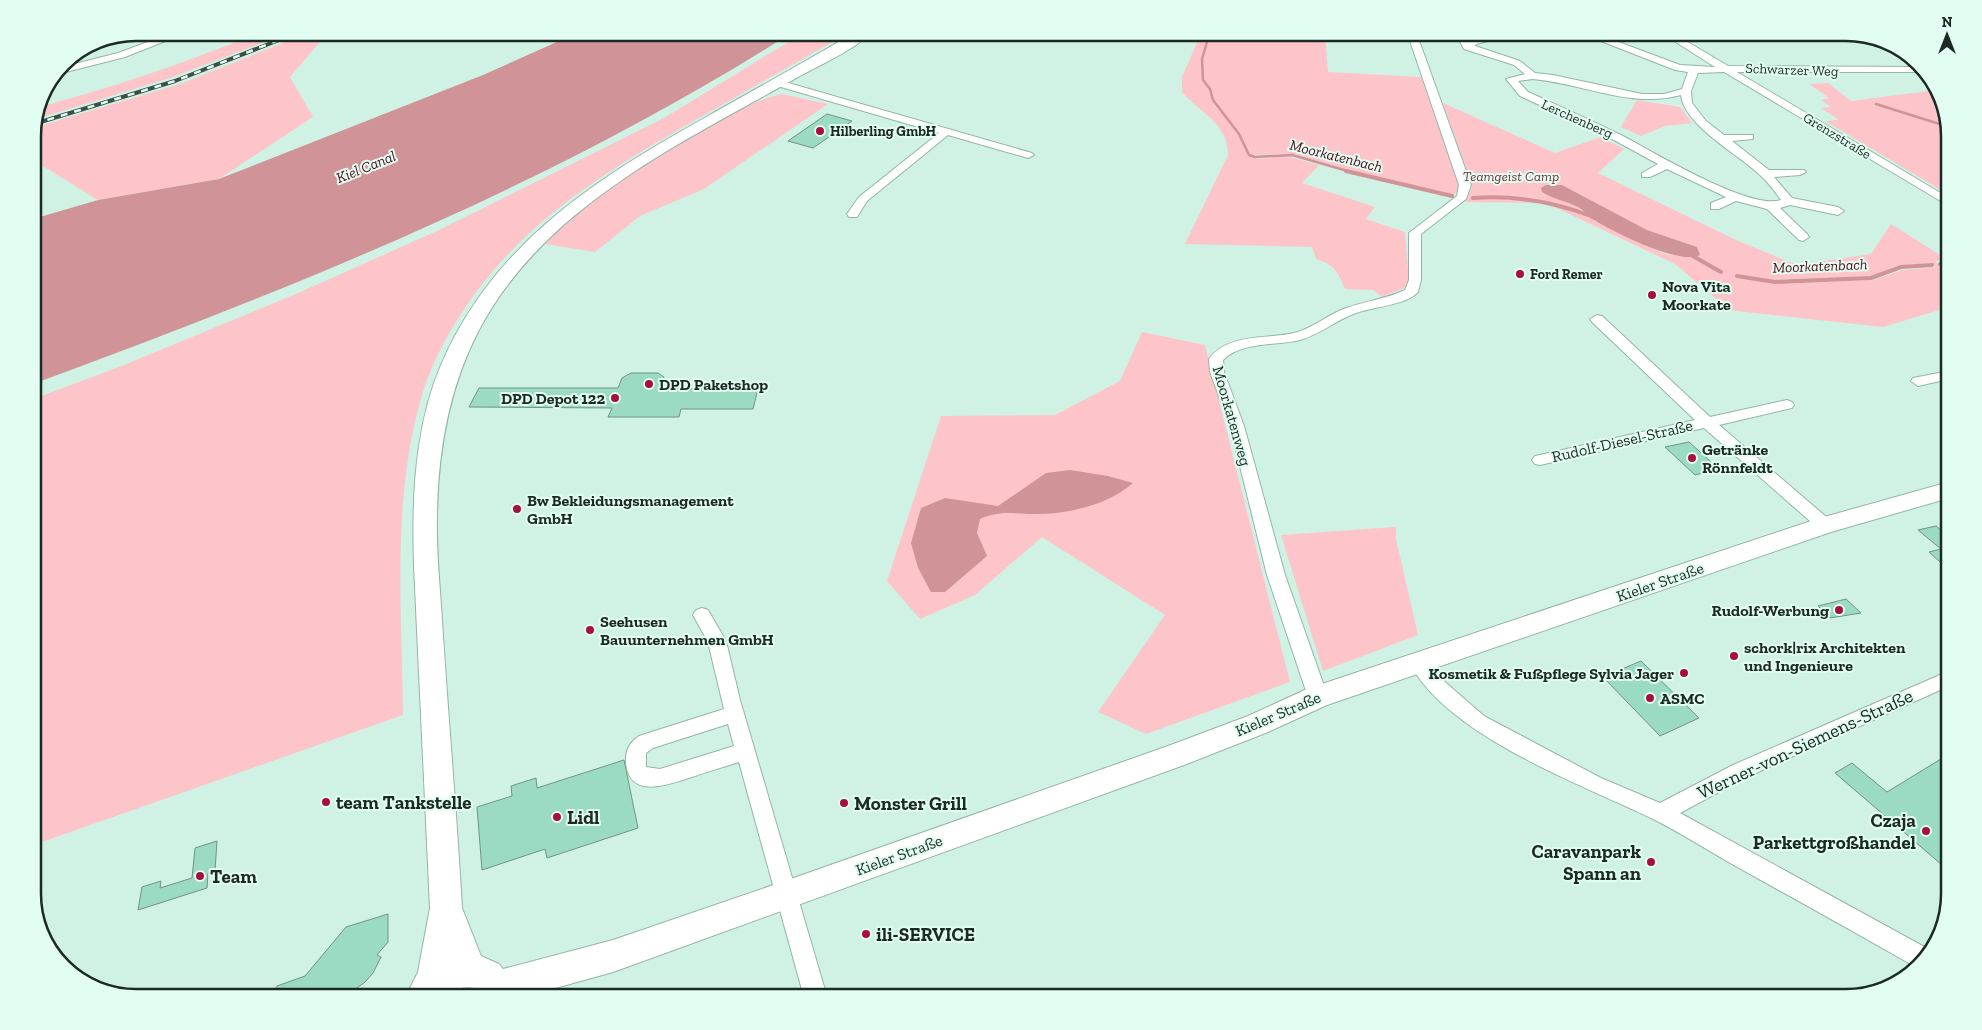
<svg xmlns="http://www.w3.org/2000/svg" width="1982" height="1030" font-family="'Zilla Slab',serif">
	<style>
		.green { fill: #fdc5c9; fill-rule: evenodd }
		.water { fill: #d09398 }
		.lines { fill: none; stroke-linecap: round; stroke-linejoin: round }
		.stream-far1 { stroke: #d09398; stroke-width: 2.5 }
		.stream { stroke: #d09398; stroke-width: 4 }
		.building { fill: #9adbc2; stroke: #739387 }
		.street-casing { stroke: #94b5a8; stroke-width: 2 }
		.secondary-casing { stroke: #94b5a8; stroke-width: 2 }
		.street { fill: #fff; fill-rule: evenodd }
		.secondary { fill: #fff; fill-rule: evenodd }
		.rail-casing { stroke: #3d4f47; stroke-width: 4 }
		.rail { stroke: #e2fdf2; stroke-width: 2.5; stroke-dasharray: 7; stroke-linecap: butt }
		.poi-dot { fill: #a70f3d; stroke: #e2fdf2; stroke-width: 2 }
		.labels { text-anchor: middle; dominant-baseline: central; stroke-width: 4; stroke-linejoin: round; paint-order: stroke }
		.far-street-label { font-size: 14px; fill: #1c2a24; stroke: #e2fdf2 }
		.far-poi-label { font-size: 14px; font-weight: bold; fill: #1c2a24; stroke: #e2fdf2; text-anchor: start }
		.far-park-label { font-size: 14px; font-style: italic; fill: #792e3a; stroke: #e2fdf2 }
		.far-water-label { font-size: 15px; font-style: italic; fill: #540a1d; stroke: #e2fdf2 }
		.poi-label { font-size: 16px; font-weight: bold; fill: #1c2a24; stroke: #e2fdf2; text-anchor: start }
		.street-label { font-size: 16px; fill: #1c2a24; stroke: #e2fdf2 }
		.near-street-label { font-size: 19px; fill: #1c2a24; stroke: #e2fdf2 }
		.near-poi-label { font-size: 19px; font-weight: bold; fill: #1c2a24; stroke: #e2fdf2; text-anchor: start }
		.rim { fill: none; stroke: #1c2a24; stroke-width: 2.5 }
	</style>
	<rect width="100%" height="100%" fill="#cff2e4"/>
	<!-- green -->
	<path class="green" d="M260,32L288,33L170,78L36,119L39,107C114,87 188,62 260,32Z
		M308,33H339L320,42L290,77L313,117L219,179L98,200L33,160V128L180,84Z
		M803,33H848C800,60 752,88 704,115C612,168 528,216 467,305C446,335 428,370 419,406C392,506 402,613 403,715L42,842L33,840V399L119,367L296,294L439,230L664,118Z
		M1325,33L1328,72L1421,77L1459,184V189L1454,195L1367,176L1293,154L1254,155L1256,159L1286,156L1319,165L1302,183L1375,207L1366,219L1405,232L1409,282L1404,288L1382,297L1373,290L1345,289C1338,272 1334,264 1316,259L1312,247L1185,244L1228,155C1228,123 1200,113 1182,92V77L1199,38L1227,39Z
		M1828,83L1851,101L1936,90L1948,126L1873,103L1949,128V195L1825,121L1839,120L1821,108L1831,107L1821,100L1829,98L1809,84Z
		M782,94L828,104L704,189L640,216L595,252L545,244C593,195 653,159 713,125C735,113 756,99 782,94Z
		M1637,100L1680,107L1692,123L1665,126L1641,136L1621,127Z
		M1443,103L1555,153L1601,137L1624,149L1598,173L1736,240L1797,265L1871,254L1891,224L1945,258L1935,262L1941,266L1949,263V307L1883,327L1729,310L1675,264L1546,203L1464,202L1472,188ZM1546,185H1562L1647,230L1697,247L1696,257L1665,254L1595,221L1579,207L1542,192ZM1931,263L1936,267L1903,270L1873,280L1777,284L1737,277L1736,274L1773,280L1869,277L1896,266Z
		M1142,332L1205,345L1290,682L1146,734L1098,712L1165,615L1042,537L975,595L920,619L887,581L941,416L1055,415L1120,381Z
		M1396,527V539L1418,635L1323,671L1281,535Z"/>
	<!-- water -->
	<path class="water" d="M577,33H791C556,183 294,288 33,384V219L98,200L219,179L483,75Z
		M1546,185H1562L1647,230L1697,247L1700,255C1680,266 1612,231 1592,219C1587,216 1584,210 1578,207C1566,201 1553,199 1542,192L1541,188Z
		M1070,470L1108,476L1133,483C1105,507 1064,515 1028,514C1008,513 999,511 980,519L977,533L987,556L945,592H931L918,568L911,543L921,508L945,498L998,506L1046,473Z"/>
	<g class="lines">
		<!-- stream-far1 -->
		<path class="stream-far1" d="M1208,32V35
			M1207,42L1202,59L1203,80L1210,89L1213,100L1239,134L1249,155L1255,157L1292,155L1351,172
			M1876,104L1949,127"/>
		<!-- stream -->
		<path class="stream" d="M1346,171L1452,196
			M1473,198C1514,195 1552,201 1591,216
			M1691,255L1721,272
			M1940,264L1949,260
			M1737,276L1775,282L1871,278L1901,267L1932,265"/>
	</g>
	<!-- building -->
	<path class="building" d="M827,114L852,121L813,148L788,141Z
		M631,373H658L664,377L660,389H758L753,409H681L679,417H608L612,408L469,407L479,388H618L622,378Z
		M1689,442L1719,469L1695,475L1665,447Z
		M1936,526L1949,537V570L1929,552L1941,549L1918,530Z
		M1846,599L1861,613L1830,618L1818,606Z
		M1641,661L1699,718L1660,736L1603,677Z
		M1949,754V871L1835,773L1852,763L1887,792Z
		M624,760L638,828L547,858L545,849L482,870L477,807L512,796L511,786L536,778L537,788Z
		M217,841L215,871L208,873L207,888L138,910L142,887L161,881L160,888L192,878L195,848Z
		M388,914V942L377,955L381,957L373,973L365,982L353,991L349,990L342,998H276L277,986L305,976L346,927Z"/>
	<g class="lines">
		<defs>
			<path id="street" d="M175,32H188L125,57L54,75L59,68L118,53Z
				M1407,32H1416L1471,185L1466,199L1421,234V280L1418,292C1407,305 1372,307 1356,313C1336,320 1321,334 1300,340C1276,346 1242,341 1223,360L1224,372L1244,426L1285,575L1323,683L1326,697L1324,703L1317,705L1310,703L1308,697L1267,575L1230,426L1210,372L1209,359C1228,332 1271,340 1298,332C1316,326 1329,314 1346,308C1366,301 1386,299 1405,290L1409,280V233L1457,196L1459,185Z
				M1466,32H1477L1468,39L1469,41L1484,36L1479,32H1490L1494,38L1492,40L1476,44L1475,46L1520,61L1535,73L1553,75L1642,94H1664L1682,89L1688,72L1675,70L1578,32H1592L1680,65L1715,67L1660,32H1671L1728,66L1919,67L1925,72H1737L1949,198V206L1724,72L1698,73L1691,91L1692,103L1706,121L1724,135H1753V139L1732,141L1769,170H1804L1806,172L1800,175L1774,177L1792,198L1838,207L1844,211L1838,215L1790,205L1780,208L1807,234L1809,237L1803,241L1799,240L1767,209L1736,201L1719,209H1711V203L1726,197L1667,169L1650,177H1642V173L1658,164L1614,140L1520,96L1506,79L1525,74L1514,65L1464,49L1458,38ZM1532,79C1582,83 1630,109 1681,95C1684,126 1740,155 1761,176C1769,183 1775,192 1781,200C1750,211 1652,151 1621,135C1591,120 1559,106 1528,92L1518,81Z
				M778,80L1032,153L1034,155L1028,158L948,135L867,201L857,217H849L847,214L859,197L939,133L774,85L773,83Z
				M1597,315L1602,316L1710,417L1787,400L1792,402L1794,405L1792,408L1719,425L1831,521L1833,525L1831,529H1819L1704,428L1540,465L1535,464L1532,460L1535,456L1540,455L1695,420L1592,322L1590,319Z
				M1949,371V379L1918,386L1911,381L1913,378Z
				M702,608L708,610L726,641L740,700L827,997H804L739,762C724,767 709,771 695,776C672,783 629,802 626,762C625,751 630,742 639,736L724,709L708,642L693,615L696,610ZM728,724L734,746L660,769L646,767V753L653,748Z
				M1418,655L1424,657L1445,682L1484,716L1601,778L1660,803L1733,765L1949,671V686L1747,777L1680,813L1930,950L1914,966C1856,933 1797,900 1739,868C1711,852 1683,834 1653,819C1581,784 1447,736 1409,662L1412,657Z"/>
			<path id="secondary" d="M855,32H872C854,50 820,65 798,77C733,114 665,148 605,192C489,276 439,372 437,516C436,556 441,596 443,636C449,727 457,818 462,908L481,956L499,964L503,969L613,940L788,880L1168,746L1248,716L1307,689L1817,519L1949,482V498L1831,532L1327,705L1268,732L1184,765L613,972L523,997H481L475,988C454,985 454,995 441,997C432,999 421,997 412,997L409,990L418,972L430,908L414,566C412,505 414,441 434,383C482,251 591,181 708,116C757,88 807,61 855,32Z"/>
		</defs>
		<!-- street casing -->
		<use href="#street" class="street-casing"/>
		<!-- secondary casing -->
		<use href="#secondary" class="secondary-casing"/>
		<!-- street -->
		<use href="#street" class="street"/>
		<!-- secondary -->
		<use href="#secondary" class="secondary"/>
		<defs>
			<path id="rail" d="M34,124L175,81L299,32"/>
		</defs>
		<!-- rail casing -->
		<use href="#rail" class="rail-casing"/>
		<!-- rail -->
		<use href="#rail" class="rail"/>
	</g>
	<!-- markers -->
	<g class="poi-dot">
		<circle cx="820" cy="131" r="5"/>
		<circle cx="1520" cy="274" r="5"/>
		<circle cx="1652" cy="295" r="5"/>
		<circle cx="649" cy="384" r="5"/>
		<circle cx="615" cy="398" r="5"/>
		<circle cx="1692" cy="458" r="5"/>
		<circle cx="517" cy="509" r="5"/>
		<circle cx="1839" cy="610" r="5"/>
		<circle cx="590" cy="630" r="5"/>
		<circle cx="1734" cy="656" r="5"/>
		<circle cx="1684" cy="673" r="5"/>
		<circle cx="1650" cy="698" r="5"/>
		<circle cx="326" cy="802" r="5"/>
		<circle cx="844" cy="803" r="5"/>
		<circle cx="557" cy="817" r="5"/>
		<circle cx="1926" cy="831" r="5"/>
		<circle cx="1651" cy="862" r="5"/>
		<circle cx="200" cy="876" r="5"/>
		<circle cx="866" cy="934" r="5"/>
	</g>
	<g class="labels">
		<!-- far-street labels -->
		<g class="far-street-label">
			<text transform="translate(1792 70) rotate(2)">Schwarzer Weg</text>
			<text transform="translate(1577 119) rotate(24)">Lerchenberg</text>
			<text transform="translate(1837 136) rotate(31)">Grenzstraße</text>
		</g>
		<!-- far-poi labels -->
		<g class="far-poi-label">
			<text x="830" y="131">Hilberling GmbH</text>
			<text x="1530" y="274">Ford Remer</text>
		</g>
		<!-- far-park labels -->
		<g class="far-park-label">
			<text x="1511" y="176">Teamgeist Camp</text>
		</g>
		<!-- far-water labels -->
		<g class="far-water-label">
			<text transform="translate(1336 156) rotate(14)">Moorkatenbach</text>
			<text transform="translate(366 167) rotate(-22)">Kiel Canal</text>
			<text transform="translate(1820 266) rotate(-2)">Moorkatenbach</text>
		</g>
		<!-- poi labels -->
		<g class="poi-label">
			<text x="1662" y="286">Nova Vita<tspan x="1662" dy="18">Moorkate</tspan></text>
			<text x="659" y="384">DPD Paketshop</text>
			<text x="605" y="398" text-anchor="end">DPD Depot 122</text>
			<text x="1702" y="449">Getränke<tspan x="1702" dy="18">Rönnfeldt</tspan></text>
			<text x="527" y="500">Bw Bekleidungsmanagement<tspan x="527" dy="18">GmbH</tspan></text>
			<text x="1829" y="610" text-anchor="end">Rudolf-Werbung</text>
			<text x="600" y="621">Seehusen<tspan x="600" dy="18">Bauunternehmen GmbH</tspan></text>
			<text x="1744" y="647">schork|rix Architekten<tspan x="1744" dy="18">und Ingenieure</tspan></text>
			<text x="1674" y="673" text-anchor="end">Kosmetik &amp; Fußpflege Sylvia Jager</text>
			<text x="1660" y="698">ASMC</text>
		</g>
		<!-- street labels -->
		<g class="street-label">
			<text transform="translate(1232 416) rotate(74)">Moorkatenweg</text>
			<text transform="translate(1622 441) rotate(-13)">Rudolf-Diesel-Straße</text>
			<text transform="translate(1660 582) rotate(-19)">Kieler Straße</text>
			<text transform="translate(1278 714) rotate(-23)">Kieler Straße</text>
			<text transform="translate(899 855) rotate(-20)">Kieler Straße</text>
		</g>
		<!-- near-street labels -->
		<g class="near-street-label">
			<text transform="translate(1805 744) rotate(-25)">Werner-von-Siemens-Straße</text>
		</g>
		<!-- near-poi labels -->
		<g class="near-poi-label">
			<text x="336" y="802">team Tankstelle</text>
			<text x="854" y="803">Monster Grill</text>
			<text x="567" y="817">Lidl</text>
			<text x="1916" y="820" text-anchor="end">Czaja<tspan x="1916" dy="22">Parkettgroßhandel</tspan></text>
			<text x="1641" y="851" text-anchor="end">Caravanpark<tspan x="1641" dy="22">Spann an</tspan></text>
			<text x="210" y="876">Team</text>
			<text x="876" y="934">ili-SERVICE</text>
		</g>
	</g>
	<!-- crop -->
	<path d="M0 0H1982V1030H0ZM136 41H1846A95 95 0 0 1 1941 136V894A95 95 0 0 1 1846 989H136A95 95 0 0 1 41 894V136A95 95 0 0 1 136 41Z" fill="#e2fdf2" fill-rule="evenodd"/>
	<path class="rim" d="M136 41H1846A95 95 0 0 1 1941 136V894A95 95 0 0 1 1846 989H136A95 95 0 0 1 41 894V136A95 95 0 0 1 136 41Z"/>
	<!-- north arrow -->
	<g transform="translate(1947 35)" stroke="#e2fdf2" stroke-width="4" paint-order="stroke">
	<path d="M0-4L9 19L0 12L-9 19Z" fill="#1c2a24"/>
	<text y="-8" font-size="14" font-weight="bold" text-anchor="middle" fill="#1c2a24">N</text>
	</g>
</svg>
